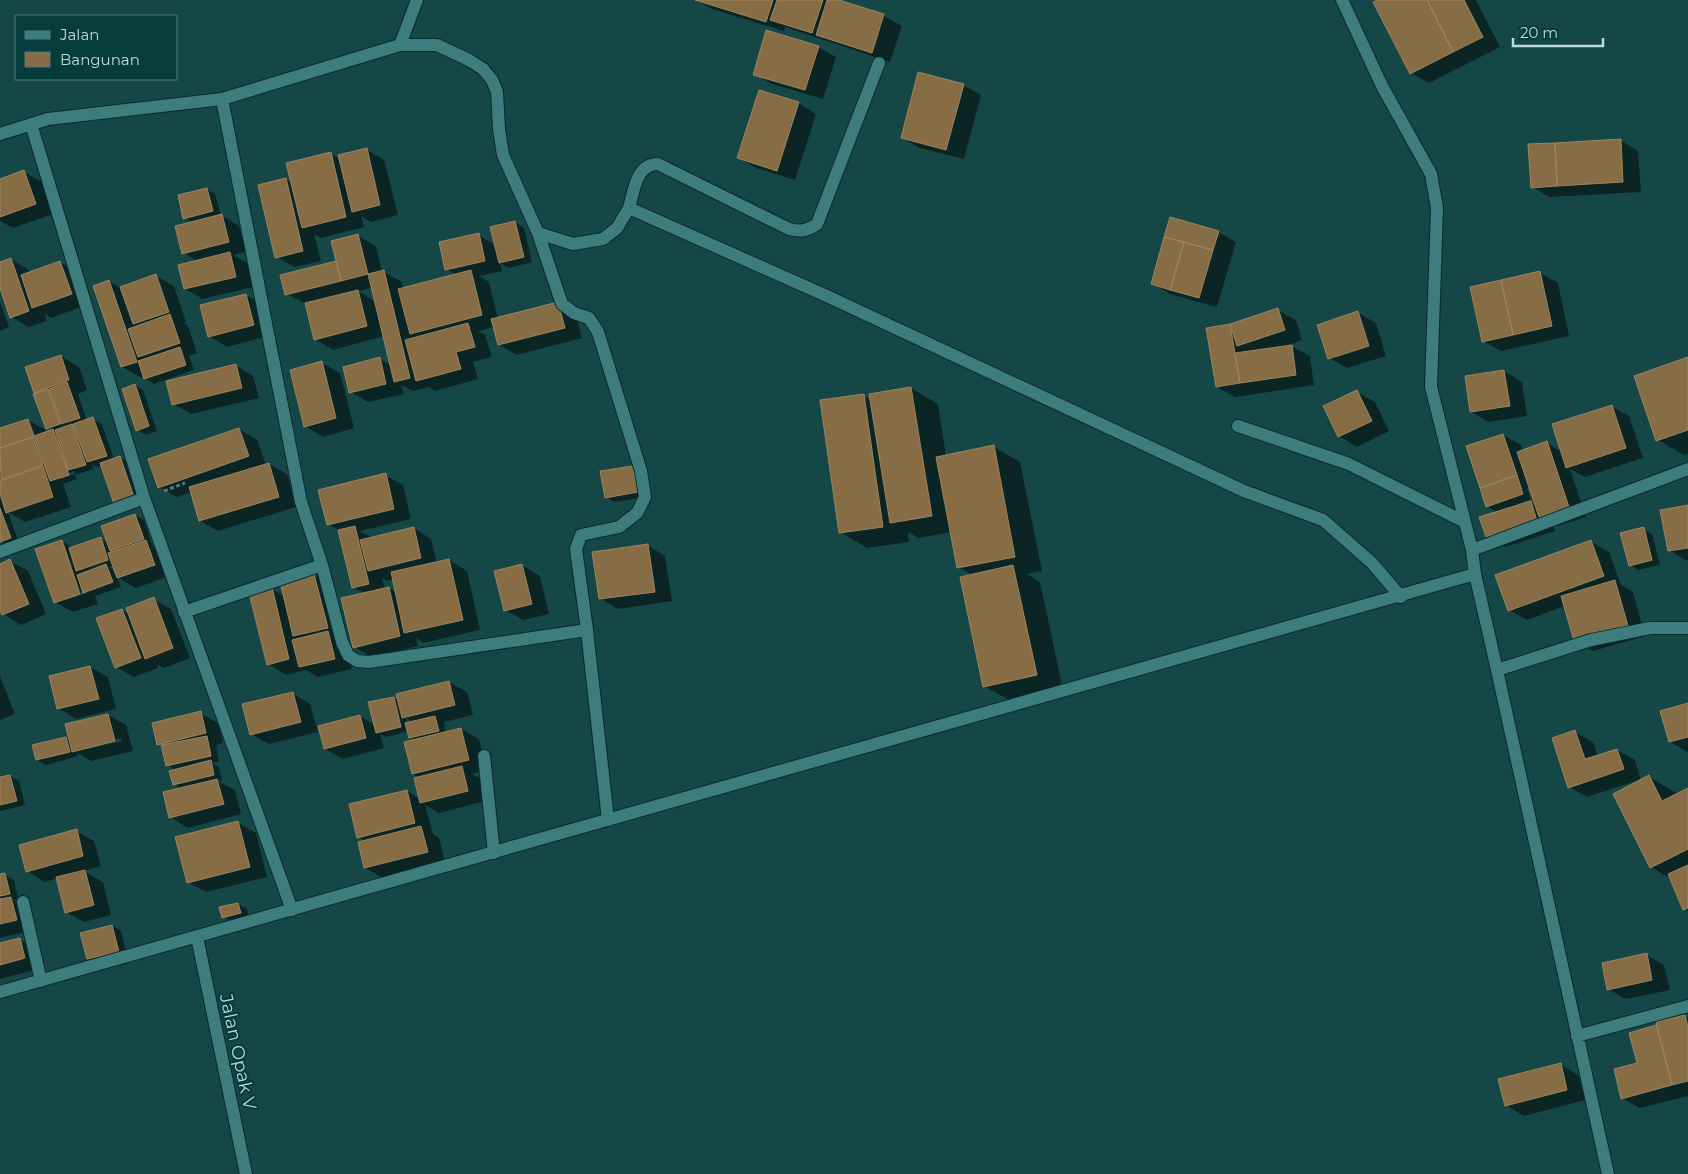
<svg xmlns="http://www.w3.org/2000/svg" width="1688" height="1174" font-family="Montserrat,sans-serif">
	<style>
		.shadow { fill: #0007; fill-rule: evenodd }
		.building { fill: #876d46; stroke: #9f845c }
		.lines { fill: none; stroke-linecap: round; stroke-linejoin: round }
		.minor-casing { stroke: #082b2b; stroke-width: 14 }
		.path { stroke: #507b7b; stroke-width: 3; stroke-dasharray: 4 2.5; stroke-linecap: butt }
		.minor { stroke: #3e7d7e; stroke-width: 12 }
		.labels { text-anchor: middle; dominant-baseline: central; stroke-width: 4; stroke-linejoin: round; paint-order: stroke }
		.street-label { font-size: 18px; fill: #bddbdb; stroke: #073c3d }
	</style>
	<rect width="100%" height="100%" fill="#154747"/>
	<!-- shadow -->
	<path class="shadow" d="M696,0H835L884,16L902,26L890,62L785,27L784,31L712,9Z
		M1380,0H1476L1500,47L1429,83L1411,73Z
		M818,47L836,57L823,99L772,84L754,74Z
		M963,85L981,95L964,159L920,148L902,138Z
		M798,103L816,114L795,180L756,168L738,157Z
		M1620,140L1638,151L1641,192L1550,197L1532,187Z
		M366,149L384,160L398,215L371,222L361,216L364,227L321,238L314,234L321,261L295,267L277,257L285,179L292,183L330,153L340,159Z
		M24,172L42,182L53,214L13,228L0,221V180Z
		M207,189L215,194L221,215L239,226L246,252L233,255L247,263L253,287L203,299L185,289L197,261L184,253L193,223L184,218Z
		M515,222L524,228L532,262L509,268L500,263L502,271L479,276L489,282L498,319L558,303L576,314L582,338L517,355L499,345L494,327L478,331L485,335L492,357L473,362L478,379L435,391L429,387L413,391L401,385L404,394L368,402L350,392L379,359L391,365L384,336L333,350L315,339L306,304L287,294L338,262L358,236L376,246L382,272H384L402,282L404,289L457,275L446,269L478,235L496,245ZM372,288L376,302L358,291Z
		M1218,232L1236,242L1217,307L1170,294L1152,283Z
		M11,259L29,270L30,273L60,262L78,273L89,304L51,318L44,313L47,321L29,327L11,317L0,285V263Z
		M1540,273L1558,283L1569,336L1501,351L1483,341Z
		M156,276L174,286L186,322L183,323L188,326L197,353L189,356L194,370L154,384L145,379L144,376L140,377L122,367L95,286L109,281L121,288Z
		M246,295L264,305L272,335L227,347L209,336L201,306Z
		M0,302L9,327L0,331Z
		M1278,310L1296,320L1302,340L1289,345L1310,356L1314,385L1235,397L1217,387L1208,329L1230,325Z
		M1358,313L1376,323L1386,356L1347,368L1329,358Z
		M61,356L79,367L87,390L78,394L87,421L93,419L102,424L114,459L119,457L128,462L142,502L124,508L102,465L96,467L92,464L94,469L75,475L77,479L63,484L71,507L25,522L8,512L19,543L10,546L1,541L0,539V483L3,482L0,473V430L28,420L46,430V433L52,431L47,428L38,394L35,392ZM74,471L75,474L61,479V476Z
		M1688,358V454L1684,455L1658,440Z
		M322,363L340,373L354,428L323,437L305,426Z
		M235,365L253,376L259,398L191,414L173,404Z
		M1504,371L1522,382L1527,416L1489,422L1471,412Z
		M135,385L143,390L157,431L146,435L137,430Z
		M911,388L938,404L946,456L994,447L1020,462L1042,571L1027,574L1040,582L1063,690L1011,701L984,686L972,575L958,567L951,532L918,538L908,532L909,542L867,548L840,532L863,396L871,400Z
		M1357,392L1375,402L1389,431L1357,447L1339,436Z
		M1611,406L1629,416L1643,458L1585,477L1570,469L1586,517L1558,526L1552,523L1555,531L1505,547L1487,536L1498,513L1487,506L1503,435L1521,445L1523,451L1547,443L1562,452ZM1530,487L1536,506L1531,502L1518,506L1517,504L1531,499L1527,488Z
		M239,429L257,440L266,465L269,464L287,474L296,507L218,531L200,521L192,492L177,497L159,487Z
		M633,467L641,472L646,497L614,502L606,497Z
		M385,475L403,485L411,519L360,531L373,538L414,528L431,539L437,563L449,560L467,571L480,630L423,643L416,638L418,646L372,657L354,647L365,594L353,587L340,531L328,524ZM382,578L387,581L394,579L397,593L389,588L385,589Z
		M1688,506V560L1687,561L1669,550Z
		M135,515L144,520L152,545L164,552L172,575L136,588L117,577L121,587L95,596L98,604L73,612L55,602L62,541L73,548L100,538L108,543ZM114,565L116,572L109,567ZM86,590L87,593L66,600V597Z
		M1643,529L1652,534L1660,565L1638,570L1630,565Z
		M1591,542L1609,552L1621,585L1633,592L1645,636L1593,651L1575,641L1565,606L1527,620L1509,610Z
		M647,545L665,556L672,601L618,609L600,598Z
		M10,561L28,571L46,614L21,625L3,614L0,607V565Z
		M522,565L540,576L549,614L523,620L505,610Z
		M314,575L332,585L352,669L318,677L306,670L286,675L268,664L272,589L284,596Z
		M153,599L171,609L190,658L164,668L157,664L158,668L134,677L116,667L122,610L129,614Z
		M90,667L108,677L116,709L76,719L58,708L50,677Z
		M0,676L15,714L0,720Z
		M449,682L467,692L473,715L444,722L446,733L461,729L479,739L486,770L472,774L479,778L485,801L439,813L425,805L433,834L439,838L445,862L383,878L365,868V841L358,837L407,791L420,799V778L413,774L415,740L410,738L409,731L386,737L380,734L384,748L343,759L325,749L360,716L375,725L393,698L400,701ZM406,718L413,722L407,724Z
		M292,693L310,704L318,732L269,744L251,734Z
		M1688,704V752L1670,742Z
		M200,713L218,723L223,743L216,745L219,761L212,763L219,767L222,780L218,781L235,790L241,814L188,828L170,817L182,789L174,784L175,770L167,765L163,746L158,744Z
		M108,715L126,725L133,751L91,761L77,753L78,756L46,765L37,760L66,738L71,741L67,725ZM121,738L122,741L86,749V747Z
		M1575,732L1593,742L1598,756L1617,750L1635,760L1641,781L1649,777L1675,792L1677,795L1688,789V911L1684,909L1671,879L1651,867L1639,780L1587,797L1569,787Z
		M10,776L19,781L25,805L0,811V779Z
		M238,823L256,833L267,877L206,892L188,882Z
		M76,831L94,841L101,866L84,871L103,882L111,915L84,922L66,912L58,878L45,882L27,871Z
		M5,875L14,880L18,899L14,900L29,908L34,930L0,938V876Z
		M238,904L247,909L249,918L232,922L223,917Z
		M112,926L121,931L127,956L97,963L88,958Z
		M20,940L38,950L42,968L0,979V945Z
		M1646,955L1664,965L1670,990L1626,999L1608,989Z
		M1685,1016L1688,1018V1096L1640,1108L1622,1098L1638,1064L1631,1034L1658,1026Z
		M1560,1064L1578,1075L1585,1100L1524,1116L1506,1105Z"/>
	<!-- building -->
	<path class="building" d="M695,0H773L766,22Z
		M777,0H823L812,33L770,20Z
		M827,0H839L884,14L872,53L816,35Z
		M1378,0H1427L1453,52L1410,74L1373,2Z
		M1427,0H1464L1483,37L1453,52Z
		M766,30L819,46L805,90L753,75Z
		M918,72L964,84L946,150L901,138Z
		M759,90L799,102L777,171L737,158Z
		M1621,139L1623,182L1557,186L1555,143Z
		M1555,143L1557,186L1531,188L1528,144Z
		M367,148L380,205L352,212L338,155Z
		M331,152L346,217L302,228L286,163Z
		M24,170L36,204L0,217V179Z
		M286,178L303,251L275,258L258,185Z
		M207,188L213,211L183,219L178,195Z
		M222,214L229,242L182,254L175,226Z
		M1170,217L1219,231L1213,250L1164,237Z
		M515,221L524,257L499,263L490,227Z
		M479,233L485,261L445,270L439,242Z
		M358,234L368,274L341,281L331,241Z
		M1164,237L1184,242L1170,290L1151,284Z
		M1184,242L1213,250L1199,298L1170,290Z
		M230,252L236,277L184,289L178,265Z
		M11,258L29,311L10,318L0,288V262Z
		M60,261L72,294L32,308L21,275Z
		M336,261L341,281L285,295L280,275Z
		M384,270L410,378L394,382L368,274Z
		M471,270L482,315L410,334L398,289Z
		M1540,271L1552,326L1513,335L1501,280Z
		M156,274L169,312L133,324L120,287Z
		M109,280L137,362L121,367L93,286Z
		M1501,280L1513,335L1482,342L1470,287Z
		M358,290L367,326L314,340L305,303Z
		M246,294L254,325L208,337L200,305Z
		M558,302L565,328L498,345L491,319Z
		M1278,308L1285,330L1237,346L1230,324Z
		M1358,311L1369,346L1328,359L1317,325Z
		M170,314L180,343L138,357L128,329Z
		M468,323L475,347L456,352L461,369L416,381L405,340Z
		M1230,324L1240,383L1216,387L1206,328Z
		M1292,345L1296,375L1240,383L1235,353Z
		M180,347L186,365L144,379L138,361Z
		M61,355L69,380L34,393L25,367Z
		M380,357L386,384L349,393L343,367Z
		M1688,357V430L1656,441L1634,376Z
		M322,361L336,418L304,427L290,370Z
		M236,364L242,388L172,405L166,381Z
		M1504,370L1510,406L1470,412L1465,376Z
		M67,382L80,418L61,424L49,389Z
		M135,384L149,426L136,431L122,389Z
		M911,387L932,516L890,523L869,394Z
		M48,389L60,424L46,429L33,394Z
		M1357,390L1372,421L1338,437L1323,406Z
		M864,394L883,527L839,533L820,400Z
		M1612,405L1626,448L1566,468L1552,424Z
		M93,417L107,456L87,462L73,424Z
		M28,419L34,436L0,448V428Z
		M72,424L86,465L68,470L55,430Z
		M239,428L249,456L158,488L148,459Z
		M53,429L69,475L50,481L34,436Z
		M1503,434L1517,475L1480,488L1466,446Z
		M33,437L43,465L1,480L0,448Z
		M1547,441L1569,507L1539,517L1517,452Z
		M994,445L1015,557L957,568L936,457Z
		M120,456L134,497L114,504L100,463Z
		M269,463L279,497L199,521L189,487Z
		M43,466L53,497L6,513L0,494V481Z
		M633,466L638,492L605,498L600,471Z
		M386,473L394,509L327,525L318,490Z
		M1517,475L1523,494L1486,507L1480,488Z
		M1531,501L1537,521L1486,537L1479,517Z
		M1688,505V548L1668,551L1660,510Z
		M0,508L11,538L0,542Z
		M135,514L144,539L110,551L101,526Z
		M355,526L369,584L352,588L338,530Z
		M414,527L421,558L368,571L360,540Z
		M1644,527L1652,560L1629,566L1620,533Z
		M101,537L108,560L76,571L69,548Z
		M62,540L80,594L54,603L35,549Z
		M146,540L155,565L117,578L108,553Z
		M1591,540L1604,576L1508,611L1495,575Z
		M648,544L655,592L599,599L592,552Z
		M10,559L29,604L2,615L0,610V564Z
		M449,559L463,620L404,633L391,572Z
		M106,564L113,582L83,593L77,575Z
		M522,564L532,604L504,611L494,571Z
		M1013,565L1037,675L983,687L960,577Z
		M314,574L328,628L293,636L280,582Z
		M1615,580L1628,626L1574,641L1561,596Z
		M272,587L289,659L267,665L249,593Z
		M389,587L400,636L353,648L341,598Z
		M154,597L173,648L145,659L126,608Z
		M122,609L141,658L115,668L96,618Z
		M328,631L335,659L299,667L292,640Z
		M90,666L99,699L57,709L49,676Z
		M449,681L455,705L402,718L396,694Z
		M293,692L301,722L250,735L242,704Z
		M394,697L401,727L376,733L368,702Z
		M1688,703V737L1669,742L1660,711Z
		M201,711L206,733L157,745L152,723Z
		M108,714L115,741L72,752L65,724Z
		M360,715L366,738L324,749L318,726Z
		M435,716L439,731L409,738L405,723Z
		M461,728L469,760L412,774L404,742Z
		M1575,730L1585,759L1617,749L1624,769L1568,788L1552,738Z
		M207,736L211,756L166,766L161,745Z
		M66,737L70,752L36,760L32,745Z
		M211,760L214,775L173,785L169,771Z
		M462,766L468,791L420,803L414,778Z
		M10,775L17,801L0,805V777Z
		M1649,775L1662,801L1688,788V849L1650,868L1613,794Z
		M217,779L224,804L169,818L163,792Z
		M407,790L415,823L357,838L349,804Z
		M238,821L250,867L187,883L175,837Z
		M421,826L428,852L364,868L358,842Z
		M77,829L83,856L26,872L19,845Z
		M1688,865V908L1683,910L1668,874Z
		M85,870L94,905L65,913L56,877Z
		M5,873L10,894L0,896V874Z
		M11,897L17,920L0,924V899Z
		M238,903L241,913L222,918L219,907Z
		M112,925L119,952L87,959L80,933Z
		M20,938L25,958L0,965V943Z
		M1647,953L1652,980L1607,990L1602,963Z
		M1685,1015L1688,1027V1081L1672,1085L1656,1022Z
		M1656,1025L1672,1085L1621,1099L1614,1069L1637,1063L1629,1033Z
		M1561,1063L1567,1090L1505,1106L1498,1079Z"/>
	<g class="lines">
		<defs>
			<path id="minor" d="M1342,0L1382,86L1431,174L1437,208L1431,387L1472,550L1475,574L1497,670L1608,1174
				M400,45L417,0
				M222,99L301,502L322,565L342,642L348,655L357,661L369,662L587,630L608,820
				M31,124L144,498L292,910
				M0,134L48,119L222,99L400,45H437L469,60L483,69L492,80L497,92L499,129L503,155L538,233L573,244L603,239L617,228L629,208L829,297L1244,491L1323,520L1372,563L1401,597
				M629,208C634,191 636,164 658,164L789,229C800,232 807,231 817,224L879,63
				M538,233L562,304L574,313L589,318L598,332L641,471L645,497L637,513L619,527L581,535L576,549L587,630
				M1238,426L1349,464L1463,521
				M1472,550L1688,469
				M0,552L144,498
				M184,612L322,565
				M1497,670L1591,640L1650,628H1688
				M484,756L494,853
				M23,902L41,981
				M197,937L246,1174
				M0,992L1475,574
				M1577,1036L1688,1006"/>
		</defs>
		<!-- minor casing -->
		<use href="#minor" class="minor-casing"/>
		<!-- path -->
		<path class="path" d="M164,491L185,483"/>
		<!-- minor -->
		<use href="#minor" class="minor"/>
	</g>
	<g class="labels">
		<!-- street labels -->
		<g class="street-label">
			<text transform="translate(238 1052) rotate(78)">Jalan Opak V</text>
		</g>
	</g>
	<!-- legend -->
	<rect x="15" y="15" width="162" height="65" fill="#073c3d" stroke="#507c7c"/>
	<rect x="25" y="31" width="25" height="8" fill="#3e7d7e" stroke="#507c7c"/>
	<text x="60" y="40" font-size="15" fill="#bddbdb">Jalan</text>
	<rect x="25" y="52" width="25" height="15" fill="#876d46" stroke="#507c7c"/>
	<text x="60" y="65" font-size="15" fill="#bddbdb">Bangunan</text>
	<!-- scale -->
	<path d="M1513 38v8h90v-8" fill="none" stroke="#bddbdb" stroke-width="2.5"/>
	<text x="1520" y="38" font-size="15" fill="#bddbdb" stroke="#073c3d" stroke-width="4" paint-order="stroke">20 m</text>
</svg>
